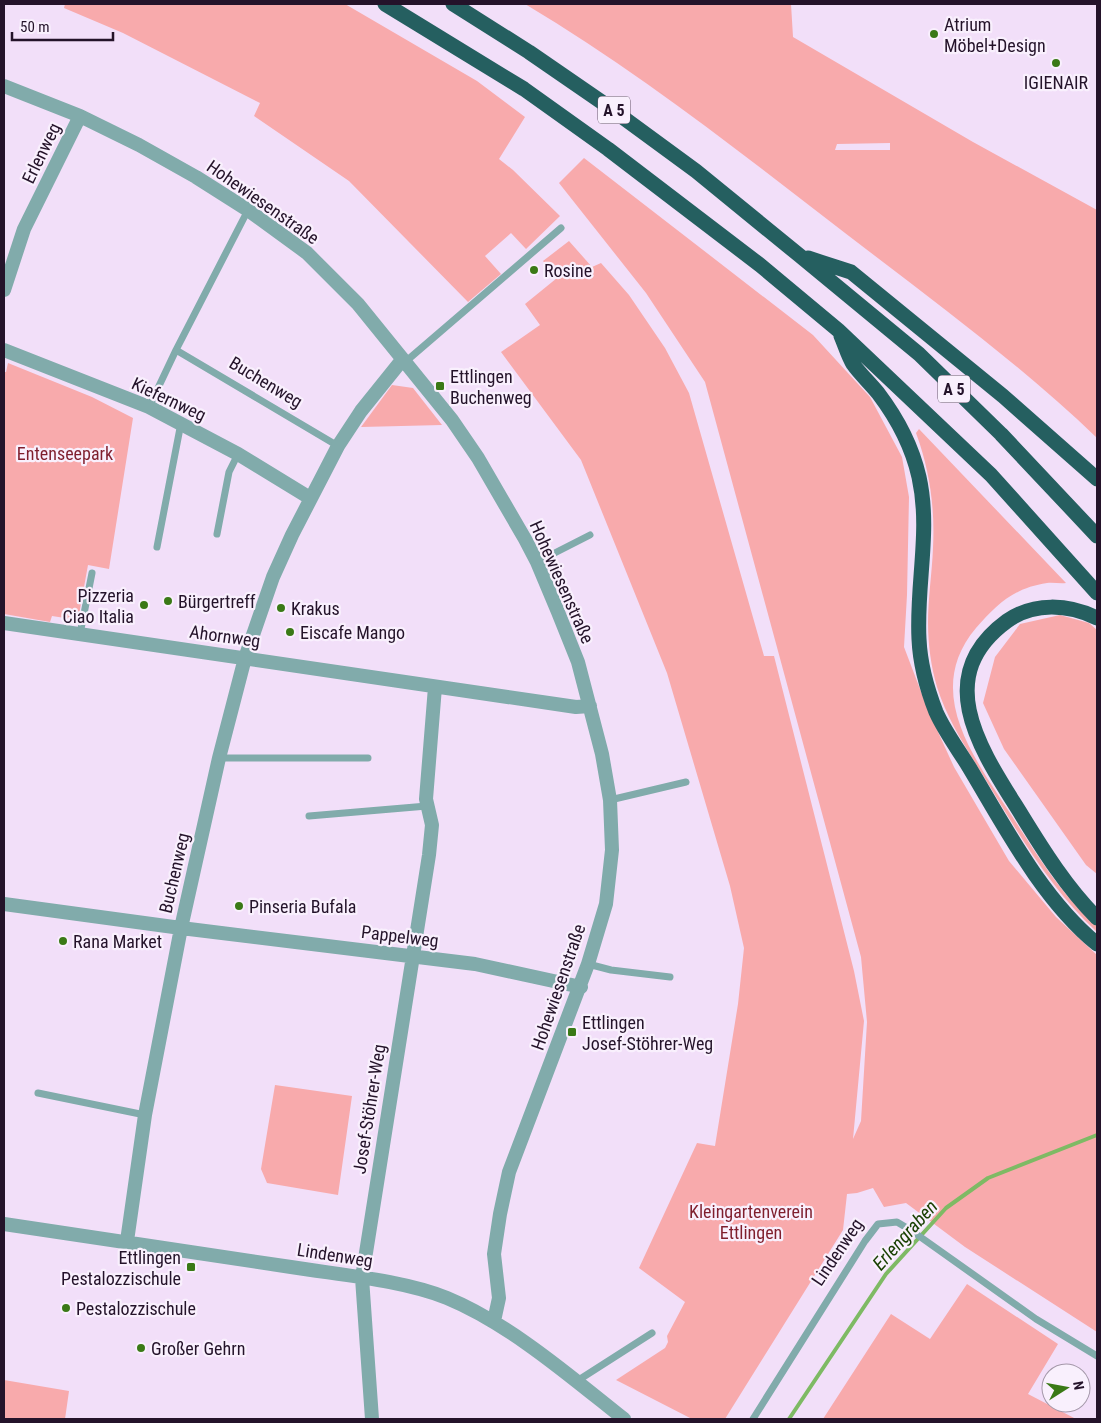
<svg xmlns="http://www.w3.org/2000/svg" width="1101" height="1423" font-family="'Roboto Condensed',sans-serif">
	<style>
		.green { fill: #f8aaac; fill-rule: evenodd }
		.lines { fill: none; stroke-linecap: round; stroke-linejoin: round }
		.stream { stroke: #7eba64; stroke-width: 4 }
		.lane { stroke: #81abab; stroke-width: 7 }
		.street { stroke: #81abab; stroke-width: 14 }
		.highway { stroke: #255f60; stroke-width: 15 }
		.poi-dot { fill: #3a7916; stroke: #f9f0fd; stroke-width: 2 }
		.labels { text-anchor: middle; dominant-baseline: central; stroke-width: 4.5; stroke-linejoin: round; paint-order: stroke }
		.shield { fill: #f9f0fd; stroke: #645569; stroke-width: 1 }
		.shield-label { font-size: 16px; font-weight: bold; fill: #24132a }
		.poi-label { font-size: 18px; fill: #24132a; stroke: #f9f0fd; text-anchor: start }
		.street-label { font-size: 18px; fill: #24132a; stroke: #f9f0fd }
		.park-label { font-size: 18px; fill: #7f1e2d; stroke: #f9f0fd }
		.water-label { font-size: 19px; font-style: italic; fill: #1a4103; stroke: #f9f0fd }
	</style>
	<rect width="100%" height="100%" fill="#f2dff9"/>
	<!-- green -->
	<path class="green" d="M65,4H345L477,81L525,117L499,159L513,170L560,216L526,249L511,233L485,256L501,274L468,302L349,181L254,116L260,103L123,33L64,8Z
		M525,4H791L793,37L973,142L1097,210V438C1019,363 931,299 845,233C741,153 638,71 525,4ZM890,143V150H835L837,144Z
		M584,158L813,335L870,397L902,457L909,497L907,595L904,647L928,710L954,767L1009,861L1056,917L1097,955V1332L965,1247L906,1203L884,1207L873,1188L857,1193L847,1194L843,1230L725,1419H692L616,1380L665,1348L668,1342L667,1336L685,1302L639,1268L697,1143L715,1146L738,1004L744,948L730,886L667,673L581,460L501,352L540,325L525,304L557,278L543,261L569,241L592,267L601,263L629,295L665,348L689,393L764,656H774L854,971L864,1021L853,1139L861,1121L867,1022L861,957L705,382L646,293L559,183Z
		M8,363L92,397L133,418L109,569L88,565L78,620L52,616L50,622L4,614V372H6Z
		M392,385L413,388L442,425L361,427Z
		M919,429L1066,583C1060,584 1053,582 1047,583C1014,588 997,604 976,628C922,692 975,759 1012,816C1037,855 1061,895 1097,926V932C1050,889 1017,831 984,777C966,748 947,719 937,687C931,667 928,644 928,623C928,598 932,573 933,548C935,508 930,471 916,433Z
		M1060,615L1089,623L1097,630V874L1086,865L1004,749L983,703L995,657L1020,624Z
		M275,1085L352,1096L338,1195L267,1183L261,1169Z
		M967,1284L1058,1344L1028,1394L1076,1419H823L891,1314L930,1339Z
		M4,1380L69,1391L65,1419H4Z"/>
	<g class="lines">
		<!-- stream -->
		<path class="stream" d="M789,1419L886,1274L946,1208L988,1178L1097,1135"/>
		<!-- lane -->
		<path class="lane" d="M176,350L338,446
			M404,363L561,228
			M149,407L176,350L248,210
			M217,534L229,472L238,454
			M157,547L181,423
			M537,562L590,535
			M80,634L92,573
			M219,758H368
			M610,800L686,782
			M309,816L427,806
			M588,964L611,970L670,977
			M38,1093L145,1115
			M577,1381L652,1333
			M753,1419L865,1241L878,1224L897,1222L912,1231L1036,1319L1097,1356"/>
		<!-- street -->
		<path class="street" d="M4,86L80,116L139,145L196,177L248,210L307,253L358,304L452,420L478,458L525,539L537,562L558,612L578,662L602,754L610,800L612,850L606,904L588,964L509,1172L500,1214L494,1254L499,1298L494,1321
			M4,290L24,229L80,116
			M4,350L149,407L238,454L310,498
			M4,623L576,707L590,706
			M4,904L181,928L475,964L581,987
			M4,1224C100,1238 196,1252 291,1267C340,1275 402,1280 447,1298C510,1324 571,1377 624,1419
			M127,1241L145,1115L181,928L219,758L245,658L273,577L292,535L338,446L361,411L402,360
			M372,1419L362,1278L429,855L432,825L426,799L435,687"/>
		<!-- highway -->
		<path class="highway" d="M385,4L524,89L608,149L760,265L838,330L991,475L1097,593
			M453,4L529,52L606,105L696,171L799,255L919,354L1001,434L1097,536
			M808,258L851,272L1003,396L1097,479
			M841,336C845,345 848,356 853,364C860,374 870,383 878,393C897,418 912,446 919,477C931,531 916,584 919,639C920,663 927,689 936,712C945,732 958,749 969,767C1005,827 1042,899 1097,944
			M1097,618C1068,604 1034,602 1007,621C929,678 983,753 1021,814C1043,850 1067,888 1097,918"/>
	</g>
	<!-- markers -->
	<g class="poi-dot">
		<circle cx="934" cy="34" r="5"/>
		<circle cx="1056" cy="63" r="5"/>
		<circle cx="534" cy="270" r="5"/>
		<rect x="435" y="381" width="10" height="10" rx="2.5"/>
		<circle cx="168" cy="601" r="5"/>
		<circle cx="144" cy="605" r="5"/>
		<circle cx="281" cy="608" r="5"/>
		<circle cx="290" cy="632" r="5"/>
		<circle cx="239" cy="906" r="5"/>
		<circle cx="63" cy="941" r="5"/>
		<rect x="567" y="1027" width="10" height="10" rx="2.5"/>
		<rect x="186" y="1262" width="10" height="10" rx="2.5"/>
		<circle cx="66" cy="1308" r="5"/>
		<circle cx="141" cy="1348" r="5"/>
	</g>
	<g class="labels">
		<!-- shield labels -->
		<g class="shield">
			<rect x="598" y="96.5" width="32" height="27" rx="4"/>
			<rect x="938" y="375.5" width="32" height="27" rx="4"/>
		</g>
		<g class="shield-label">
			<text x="614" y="110">A 5</text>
			<text x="954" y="389">A 5</text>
		</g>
		<!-- poi labels -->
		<g class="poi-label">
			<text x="944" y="24">Atrium<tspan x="944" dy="21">Möbel+Design</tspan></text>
			<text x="1056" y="82" text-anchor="middle">IGIENAIR</text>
			<text x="544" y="270">Rosine</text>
			<text x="450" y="376">Ettlingen<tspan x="450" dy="21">Buchenweg</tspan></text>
			<text x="134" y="595" text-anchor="end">Pizzeria<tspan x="134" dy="21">Ciao Italia</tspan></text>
			<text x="178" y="601">Bürgertreff</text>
			<text x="291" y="608">Krakus</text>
			<text x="300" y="632">Eiscafe Mango</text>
			<text x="249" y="906">Pinseria Bufala</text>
			<text x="73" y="941">Rana Market</text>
			<text x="582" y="1022">Ettlingen<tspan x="582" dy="21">Josef-Stöhrer-Weg</tspan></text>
			<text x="181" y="1257" text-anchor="end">Ettlingen<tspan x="181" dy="21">Pestalozzischule</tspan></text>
			<text x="76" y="1308">Pestalozzischule</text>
			<text x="151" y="1348">Großer Gehrn</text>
		</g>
		<!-- street labels -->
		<g class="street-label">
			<text transform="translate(41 153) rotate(-64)">Erlenweg</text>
			<text transform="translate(263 202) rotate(35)">Hohewiesenstraße</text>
			<text transform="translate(266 382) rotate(31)">Buchenweg</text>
			<text transform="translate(169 399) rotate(25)">Kiefernweg</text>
			<text transform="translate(562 582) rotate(66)">Hohewiesenstraße</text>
			<text transform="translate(225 636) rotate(8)">Ahornweg</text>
			<text transform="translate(174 873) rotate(-77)">Buchenweg</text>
			<text transform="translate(400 936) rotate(7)">Pappelweg</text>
			<text transform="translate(558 987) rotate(-71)">Hohewiesenstraße</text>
			<text transform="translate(369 1109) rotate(-81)">Josef-Stöhrer-Weg</text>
			<text transform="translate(837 1252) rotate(-56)">Lindenweg</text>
			<text transform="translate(335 1255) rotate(9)">Lindenweg</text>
		</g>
		<!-- park labels -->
		<g class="park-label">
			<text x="65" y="453">Entenseepark</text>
			<text x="751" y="1211">Kleingartenverein<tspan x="751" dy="21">Ettlingen</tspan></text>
		</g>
		<!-- water labels -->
		<g class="water-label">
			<text transform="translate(905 1235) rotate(-48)">Erlengraben</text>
		</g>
	</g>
	<!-- border -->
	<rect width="1101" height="1423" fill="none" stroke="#24132a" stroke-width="10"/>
	<!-- north arrow -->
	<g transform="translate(1066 1388) rotate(79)"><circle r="24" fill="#f9f0fd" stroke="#a498a9"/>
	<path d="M0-4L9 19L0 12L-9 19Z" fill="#3a7916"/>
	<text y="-8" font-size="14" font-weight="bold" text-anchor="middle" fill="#24132a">N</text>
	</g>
	<!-- scale -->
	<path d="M12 32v8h101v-8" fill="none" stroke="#24132a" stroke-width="2.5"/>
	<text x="20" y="32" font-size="15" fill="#24132a" stroke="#f9f0fd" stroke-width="4" paint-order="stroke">50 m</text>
</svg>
